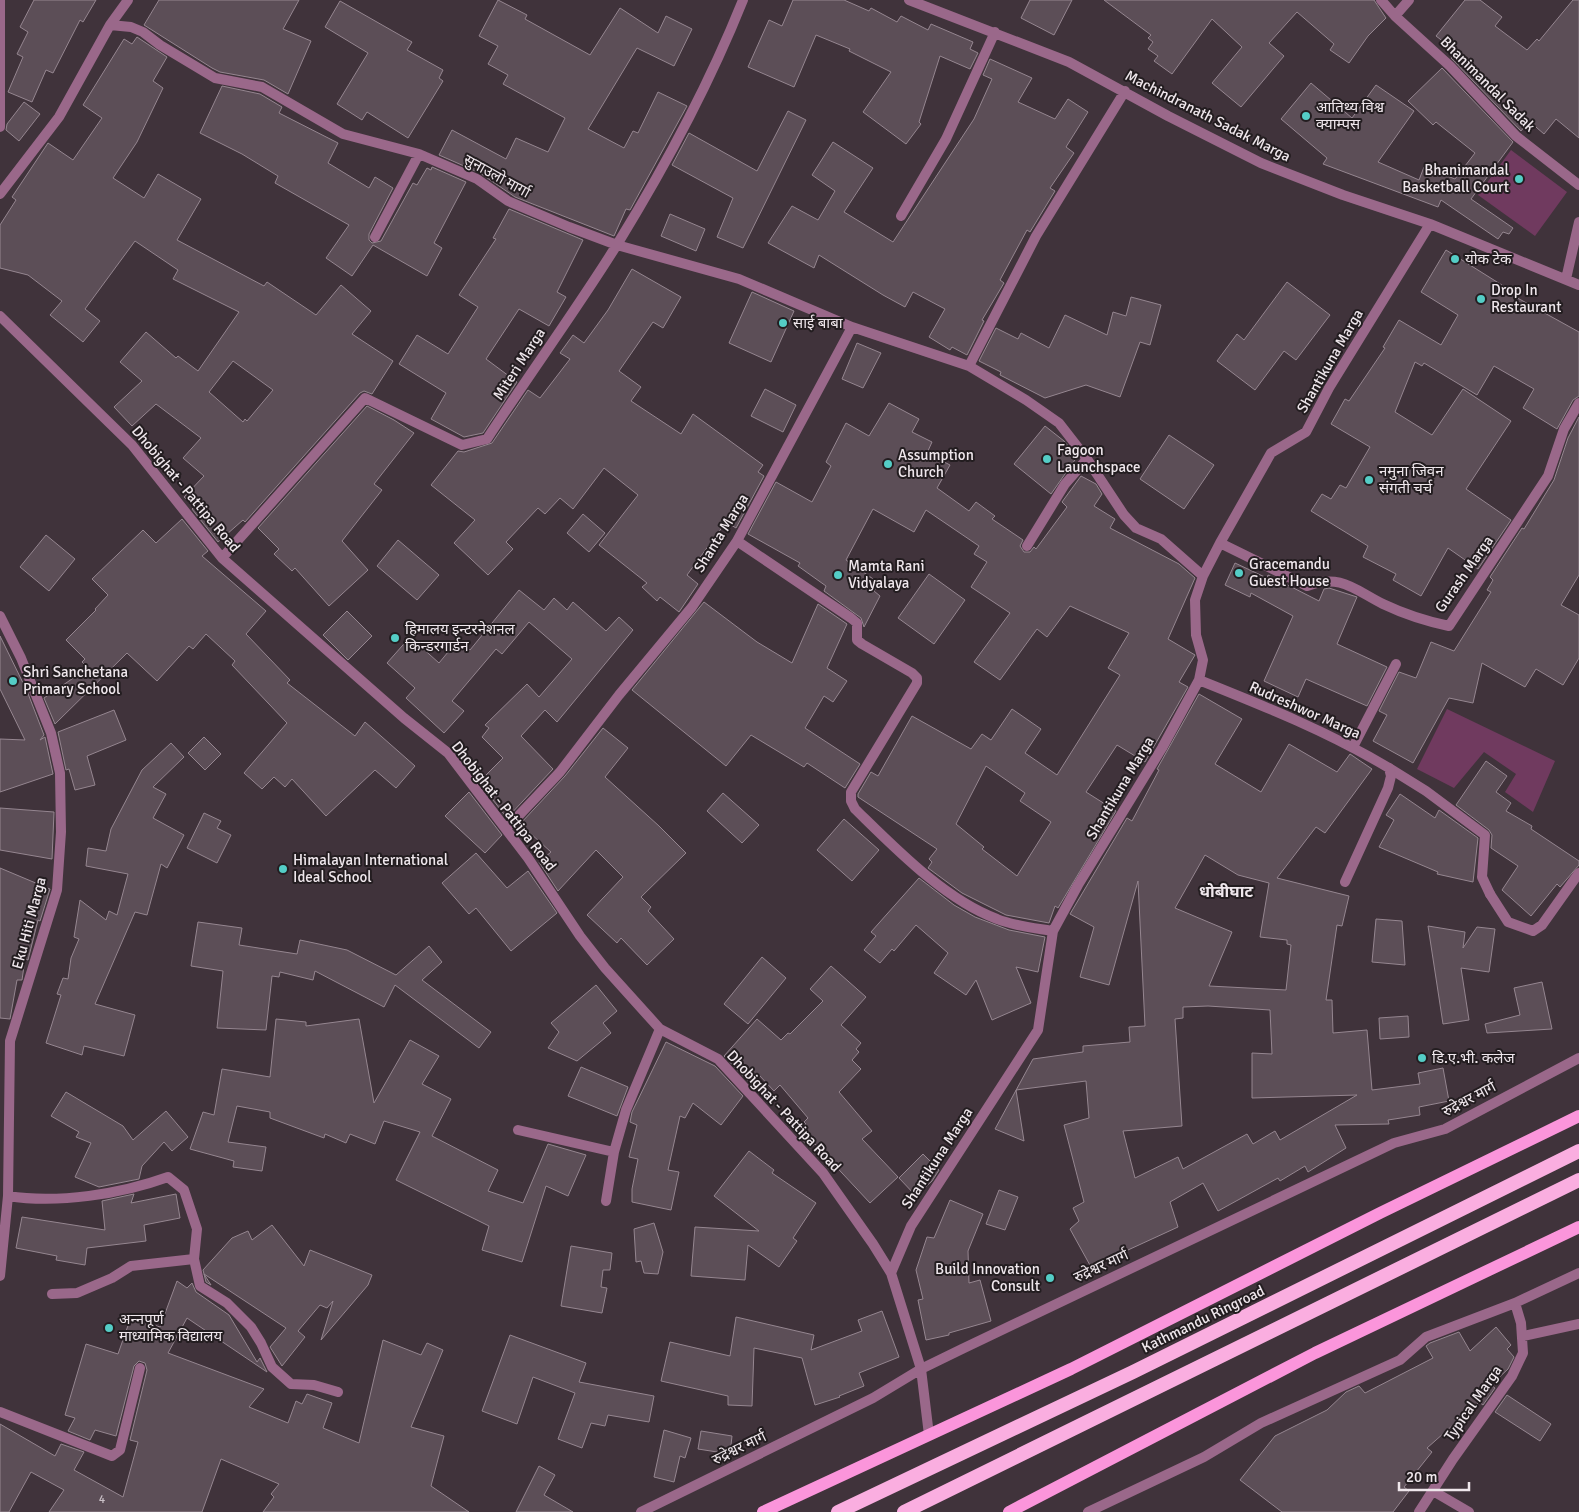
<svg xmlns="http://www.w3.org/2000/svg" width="1579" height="1512" font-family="Signika,'Noto Sans Devanagari',sans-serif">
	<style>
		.green { fill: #703a5f }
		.building { fill: #5c4e57; stroke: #958690; fill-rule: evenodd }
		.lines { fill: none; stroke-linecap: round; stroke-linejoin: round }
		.pedestrian { stroke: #9a688a; stroke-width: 10 }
		.minor { stroke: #9a688a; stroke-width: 10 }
		.primary { stroke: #fb95db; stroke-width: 12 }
		.trunk { stroke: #faaee0; stroke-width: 14 }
		.poi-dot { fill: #54cdc6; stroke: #231d20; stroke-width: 2 }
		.labels { text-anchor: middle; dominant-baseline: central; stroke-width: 4; stroke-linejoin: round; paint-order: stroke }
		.number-label { font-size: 12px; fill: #cac1c7 }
		.street-label { font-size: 15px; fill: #efe7ec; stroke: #231d20 }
		.poi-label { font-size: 15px; fill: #efe7ec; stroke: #231d20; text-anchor: start }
		.neighbourhood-label { font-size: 16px; font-weight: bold; fill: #efe7ec; stroke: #231d20 }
	</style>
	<rect width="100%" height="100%" fill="#40333b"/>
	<!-- green -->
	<path class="green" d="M1511,150L1567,192L1535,236L1478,195Z
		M1447,709L1555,761L1533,812L1505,792L1516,774L1484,752L1454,788L1417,769Z"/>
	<!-- building -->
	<path class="building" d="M34,0H96L83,22L80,20L53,73L46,70L32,102L8,92L23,57L17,54L28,32L20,27Z
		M159,0H299L283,29L311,41L288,94L264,80L220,72L212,68L144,25Z
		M498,0L527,15L525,19L590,55L620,8L658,33L666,16L692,29L674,66L637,48L588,129L624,148L633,131L638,133L658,92L687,106L630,210L626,209L614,236L515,197L480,173L439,155L452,130L506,159L516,138L548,152L565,118L503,84L508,75L488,64L498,46L479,36Z
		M793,0H844L869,11L871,8L897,22L901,16L928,30L931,24L973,42L970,49L978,53L970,69L940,56L919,122L921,124L906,144L863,112L891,72L849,51L850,49L816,35L794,87L748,67L769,20L782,26Z
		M1030,0H1072L1054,35L1021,18Z
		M1104,0H1374L1386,18L1368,36L1349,63L1330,50L1334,44L1297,12L1269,43L1284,56L1241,107L1212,83L1242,47L1212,19L1172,74L1154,61L1158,56L1148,49L1153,42L1148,38L1151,35Z
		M1465,0H1480L1502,17L1495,26L1527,50L1537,39L1539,41L1573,0H1579V138L1556,119L1544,134L1529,121L1521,131L1451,58L1457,52L1436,36Z
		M340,1L412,42L407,50L443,70L439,78L443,81L408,138L367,112L362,120L337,104L368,53L325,27Z
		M137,37L167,57L153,81L163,88L137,142L113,178L144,198L158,174L201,199L177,240L264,286L267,282L316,315L341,285L371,311L352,334L393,361L372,394L364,391L360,393L245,522L243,520L218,542L192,509L194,507L184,497L204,476L183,458L201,438L156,404L132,426L114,407L142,381L120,362L146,332L176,358L178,356L198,371L239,312L173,279L178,270L135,241L85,309L100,321L83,342L50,315L62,301L28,275L0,268V225L16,200L12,197L48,143L73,160L102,118L83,105L124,39L132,44ZM233,361L273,390L247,421L245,419L243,422L209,392Z
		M990,59L1032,78L1018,102L1055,119L1068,99L1088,112L1066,147L1074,153L1050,188L1055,191L1030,232L1027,230L1000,280L1004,283L982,320L984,321L967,355L952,347L950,350L929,337L945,309L913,292L905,307L883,295L819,255L814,268L768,243L792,206L818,220L835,191L812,175L833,142L873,168L844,212L893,242L974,119L992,79L983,75Z
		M1442,68L1513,142L1471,199L1513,228L1509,234L1503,232L1498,239L1441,200L1438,207L1323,164L1327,158L1281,119L1311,83L1352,118L1376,85L1414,111L1378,162L1419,180L1424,167L1455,179L1475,153L1436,122L1433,125L1408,101Z
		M222,86L260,94L282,107L279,113L338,143L328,163L369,188L375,177L393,188L369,234V240L372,243L381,241L413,183L417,185L427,168L431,170L432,167L466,182L434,243L442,248L427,276L373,245L352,276L326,258L349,225L275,183L278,176L242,154L200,133Z
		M24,102L40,114L19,141L6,130L7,124Z
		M788,111L806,120L743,248L717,237L733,198L672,165L689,133L757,171Z
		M509,209L583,240L557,292L566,297L549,326L519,309L486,359L517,382L483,433L464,437L431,419L446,393L399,364L417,335L448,354L478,307L459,295L496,239L493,238Z
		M670,214L705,229L696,251L661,236Z
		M1446,250L1505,287L1503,290L1579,332V396L1573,400L1557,429L1523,408L1534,389L1494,366L1477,395L1424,363L1422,366L1415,362L1395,412L1432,435L1463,389L1511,421L1466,489L1511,520L1478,569L1448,548L1421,596L1393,580L1396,574L1363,557L1368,546L1311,511L1322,494L1331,499L1340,485L1346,488L1370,447L1331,424L1345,399L1349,401L1385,348L1383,347L1399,320L1441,345L1458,315L1421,292Z
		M632,269L681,297L663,328L653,322L619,371L641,387L631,401L681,434L693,414L763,465L758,472L764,476L736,528L726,522L687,575L698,584L679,612L660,597L657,601L642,587L647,583L599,545L638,495L604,468L573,509L560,498L545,514L538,508L506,542L513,549L488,575L454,543L475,520L431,485L458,451L464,452L492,443L528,390L540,398L570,359L560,353L573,335L584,343L608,310Z
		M1287,282L1330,315L1296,360L1284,351L1255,390L1217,361L1237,334L1244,340Z
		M752,292L794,311L771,362L729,343Z
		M1131,297L1161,305L1150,345L1140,342L1120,397L1086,385L1045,398L1000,375L1001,372L979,361L996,328L1018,339L1021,333L1049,348L1065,315L1107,335L1113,312L1126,316Z
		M857,343L881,353L863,388L842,379Z
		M765,389L796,405L783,432L751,416Z
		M889,403L919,419L912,432L932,442L927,453L950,465L937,488L969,511L976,502L995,516L992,519L1023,540L1020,546L1024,552H1030L1034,547L1036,549L1067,507L1062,502L1081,476L1096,484L1102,494L1094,506L1115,519L1110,528L1179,564L1195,578L1168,639L1195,655L1179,682L1188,687L1145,762L1117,745L1086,792L1116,811L1058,908L1055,906L1049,923L1006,915L962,893L928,868L932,862L929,859L937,849L858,797V794L871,772L878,776L912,716L971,749L982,734L991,740L1012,709L1041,729L1025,753L1057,775L1120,675L1108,668L1129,633L1070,606L1047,637L1037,629L1000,680L974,662L1010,613L971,587L987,562L974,554L979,546L926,510L914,532L873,509L846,560L879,583L874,591L880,596L864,627L861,618L824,591L826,586L798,566L800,563L748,534L776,482L812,502L831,466L826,462L846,423L869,436ZM986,766L1025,793L1020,801L1051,822L1017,876L982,849L984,847L956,824Z
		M367,406L394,420L414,433L374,484L382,490L342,541L368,570L329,606L295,568L292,571L274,554L279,549L258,528Z
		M1579,417V575L1561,605L1579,615V658L1563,685L1536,669L1525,687L1482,663L1473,703L1449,698L1413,763L1373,741L1387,715L1379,711L1399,672L1416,678L1431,642L1454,651L1491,592L1487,590L1493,580L1490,577L1522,528L1524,529L1554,480L1568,438Z
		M1045,426L1064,441L1077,457L1051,494L1014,464Z
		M1169,435L1214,465L1184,509L1140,479Z
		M583,514L605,533L589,552L567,533Z
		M182,519L208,551L202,556L266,611L246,634L290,680L287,683L355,736L365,722L415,766L396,788L375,770L326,816L292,779L285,787L274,777L262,789L244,773L287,723L232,665L235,661L206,634L193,649L189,646L157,681L127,653L55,724L44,698L88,668L82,662L85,659L66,640L96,610L95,609L108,595L92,579L143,530L156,543Z
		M46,535L75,559L49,591L20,567Z
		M398,540L439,575L417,600L377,566Z
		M1235,563L1267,578L1268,575L1319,601L1324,589L1329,588L1357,597L1337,644L1387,667L1367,706L1306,679L1298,697L1264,681L1293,616L1251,593L1250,597L1225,585Z
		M929,574L965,600L934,644L898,618Z
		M519,590L544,610L554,598L567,610L573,602L606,631L619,617L633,630L557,722L545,710L521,736L553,769L507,818L479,782L503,758L482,737L489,728L485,725L527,684L539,697L572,659L529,622L502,654L496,649L452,701L464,711L444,733L406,698L415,688L387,663L410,637L439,663L458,640L470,650Z
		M704,602L757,642L792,663L818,604L847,624L827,668L847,681L833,702L824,696L805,728L860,764L845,788L807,763L804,767L751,735L726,766L632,690Z
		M347,611L372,636L348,660L323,635Z
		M0,636L27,691L44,735L40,740L45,737L53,774L0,792V739L25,740L0,689Z
		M1199,694L1242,719L1215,764L1261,792L1289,744L1337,772L1350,754L1372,769L1325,833L1316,827L1277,878L1349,896L1342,926L1337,925L1326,1000H1332L1333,1033L1367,1030L1372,1090L1420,1084L1418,1073L1443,1068L1449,1101L1419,1107L1420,1115L1388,1120L1389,1124L1335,1125L1346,1148L1308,1172L1305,1166L1280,1181L1278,1178L1218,1211L1203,1183L1170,1202L1178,1227L1091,1267L1070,1229L1079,1221L1073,1208L1084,1202L1064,1125L1089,1118L1086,1081L1016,1090L1024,1141L995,1129L1033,1059L1083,1052V1046L1130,1042L1129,1027L1145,1026L1138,881L1109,985L1080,977L1094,927L1070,914L1127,818L1132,821L1159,770L1157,769ZM1205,855L1238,875L1269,883L1260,937L1287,940V944L1291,945L1286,990L1209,986L1232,932L1175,908ZM1208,1006L1270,1010L1272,1054L1252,1053V1098L1357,1095L1280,1140L1275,1131L1253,1144L1247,1134L1183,1169L1178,1157L1135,1178L1123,1131L1182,1126L1175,1019L1183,1018V1007Z
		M114,710L126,740L87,756L95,785L75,790L69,769L66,770L58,732Z
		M603,728L628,748L605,777L659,826L686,853L641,897L651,907L648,911L674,939L647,965L621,938L617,943L587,915L623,877L596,850L558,891L539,862L551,852L520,824L565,776Z
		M204,737L221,754L205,770L188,753Z
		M171,743L184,757L153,787L166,794L153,818L184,835L167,868L161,864L147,915L135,912L95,1004L135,1015L124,1056L84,1046L82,1055L46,1043L61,995L57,994L63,978L68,979L71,958L79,939L74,937L80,900L106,920L109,911L117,915L128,874L86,866L88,848L106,851L111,829L142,770Z
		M1486,761L1507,776L1496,792L1511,803L1506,811L1532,826L1531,829L1579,861V865L1560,887L1557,884L1531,916L1502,890L1518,866L1491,848L1492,835L1489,830L1456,805Z
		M469,792L502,835L485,853L445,816Z
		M723,793L759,825L742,843L707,811Z
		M1400,794L1435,818L1439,810L1478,838L1473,882L1437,874L1438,872L1379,847L1394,820L1386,815Z
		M0,808L54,812L52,859L0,850Z
		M204,813L221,821L217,828L231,835L217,863L187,848Z
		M844,819L879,850L852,881L817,850Z
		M476,853L507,888L528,871L557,913L511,951L476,908L469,914L442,883Z
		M0,868L50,889L40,921L38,920L28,960L25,959L22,980H17L10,1019L0,1018Z
		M919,878L954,905L975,917L1009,930L1045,937L1038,972L1016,967L1031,1003L992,1020L976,980L966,995L934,973L948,953L916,925L894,951L892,949L880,963L864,950L876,936L871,932Z
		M1376,919L1402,921L1405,965L1372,962Z
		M198,922L242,928L239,945L297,954L300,940L347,950L396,975L429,946L442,962L422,980L491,1032L479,1048L395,985L384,1007L315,971L313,980L280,972L279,977L272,976L266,1030L217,1028L223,971L191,966Z
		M1428,926L1465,932L1463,948L1477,927L1495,929L1489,972L1461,968L1469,1020L1443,1024Z
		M762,957L786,978L748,1024L724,1004Z
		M831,966L866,997L841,1025L861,1043L856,1049L859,1052L852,1060L861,1069L839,1092L872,1131L862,1139L898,1177L870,1203L815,1144L810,1148L795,1132L806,1124L804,1122L808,1118L780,1085L774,1091L759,1075L752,1085L724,1056L757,1019L781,1040L788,1033L790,1034L823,1001L810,989Z
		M1542,982L1552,1029L1487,1033L1485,1024L1520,1015L1514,988Z
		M596,985L617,1011L603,1023L611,1033L577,1061L548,1048L559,1032L551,1023Z
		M1408,1016L1409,1037L1380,1039L1379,1018Z
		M276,1019L306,1022V1026L359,1019L374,1103L410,1040L439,1056L422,1084L451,1099L432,1136L498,1170L488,1191L523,1203L548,1144L586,1155L568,1196L546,1186L522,1262L482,1250L489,1226L396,1180L420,1132L384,1121L375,1144L350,1134L346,1143L325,1134L324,1138L270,1118V1112L237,1106L228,1142L266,1147L262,1171L233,1167L234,1161L190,1149L203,1112L214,1115L222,1069L270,1077Z
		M666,1042L715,1066L743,1096L721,1125L693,1103L685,1118L680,1116L668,1170L679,1172L671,1210L632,1202V1189L638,1159L629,1157L637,1125L630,1122L632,1112Z
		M581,1067L628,1087L617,1116L568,1096Z
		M66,1092L123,1126L133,1140L166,1111L188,1137L172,1151L164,1142L142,1166L139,1179L99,1187L75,1177L91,1143L76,1137L79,1132L51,1116Z
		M749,1151L774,1170L772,1173L816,1203L793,1238L797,1241L779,1267L748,1245L745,1280L691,1276L695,1227L759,1231L714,1196Z
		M923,1154L939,1170L932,1181L916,1196L899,1178Z
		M999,1190L1018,1197L1005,1230L986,1224Z
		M134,1194L131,1203L176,1194L180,1218L144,1225L146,1241L87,1248L85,1265L56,1260L57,1256L16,1248L22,1217L105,1230L102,1201Z
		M950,1200L983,1214L968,1251L969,1283L980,1280L991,1321L949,1333V1335L926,1340L918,1300L923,1299L916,1270L927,1237L934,1238Z
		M654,1223L663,1252L658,1274L644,1273L641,1261L636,1262L634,1229Z
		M272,1225L304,1266L310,1250L372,1275L368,1285L321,1340L333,1301L327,1308L320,1305L298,1331L305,1337L282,1366L270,1347L286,1328L204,1274L211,1285L206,1282L203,1270L232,1238L248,1231L252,1240Z
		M571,1246L612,1253L610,1270H603L601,1287L607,1288L602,1313L561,1306Z
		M177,1281L187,1288L192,1283L196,1292L229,1315L257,1362L260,1358L267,1372L187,1318L168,1353L264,1389L249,1407L288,1423L296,1401L302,1404L307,1394L332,1403L323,1428L359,1443L383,1340L421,1355L427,1343L443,1350L411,1427L444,1436L431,1486L469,1512H263L274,1497L271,1494L279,1484L221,1459L202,1512H49L64,1490L31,1472L9,1512H0V1424L55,1456L61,1444L84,1452L74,1470L123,1497L138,1442L130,1440L147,1370L145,1363L139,1361L134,1366L116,1436L95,1430L90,1440L68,1431L75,1418L65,1415L86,1344L118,1354L131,1317L160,1327Z
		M882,1311L899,1357L859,1373L864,1386L839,1396L840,1397L815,1405L802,1358L754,1348L752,1406L728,1405V1396L661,1381L670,1342L730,1356L736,1317L814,1335L811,1350L862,1331L858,1320Z
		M1496,1327L1511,1345L1507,1349L1514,1357L1508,1369L1491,1385L1495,1388L1483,1405L1479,1402L1427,1448L1432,1452L1404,1487L1409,1491L1393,1512H1282L1240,1480L1275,1436L1327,1410L1346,1392L1359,1386L1365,1393L1433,1358L1426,1346L1430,1343L1459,1332L1470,1351Z
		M510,1335L586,1363L579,1382L654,1396L649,1422L608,1415L605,1426L591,1423L582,1448L558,1439L575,1393L533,1377L517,1424L482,1411Z
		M1507,1395L1551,1424L1540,1441L1495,1412Z
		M664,1430L691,1438L685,1458L680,1456L674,1482L654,1477Z
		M701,1431L732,1436L730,1454L698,1449Z
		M539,1466L555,1475L544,1495L573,1512H516Z"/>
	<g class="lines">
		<!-- pedestrian -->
		<path class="pedestrian" d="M1389,768L1426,791L1485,835L1482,877L1490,894"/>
		<!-- minor -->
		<path class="minor" d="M909,0L1069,62L1168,116L1261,163L1343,195L1430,224L1579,285
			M1381,0L1395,16L1450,66L1516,136L1579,185
			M1395,16L1409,0
			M110,25L131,27L143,32L160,45L215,78L262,87L343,134L419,154L477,179L508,201L569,227L617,245L739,279L852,327
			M0,127V0
			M0,194L59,117L110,25L128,0
			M901,216L946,139L995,32
			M375,237L419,154
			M1566,279L1579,222
			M0,316L132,445L222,558L404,718L448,753L528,858L580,936L605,968L660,1029L718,1059L823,1173L873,1244L891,1273
			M969,366L1036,236L1125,91
			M737,541L851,618L857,623V640L862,644L912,673L917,678V683L851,792V801L855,809C894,847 945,900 997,919C1014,926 1035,928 1053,931
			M1220,543L1307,586C1340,573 1355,590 1383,604C1404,614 1425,621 1449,626L1548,476L1564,429L1579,403
			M1027,546L1065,484L1087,459
			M222,558L365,398L462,445L487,439C530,373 577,309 618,243C666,165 709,85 743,0
			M0,616L21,658L51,733L60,773L61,832L57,890L10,1041L8,1196L0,1276
			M1199,680C1264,706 1329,732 1389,768L1391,776L1388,788L1345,882
			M1353,747L1396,664
			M506,829L560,772L619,695L692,607L737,541L852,327L969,366L1026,400L1059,423L1087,459L1124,515L1136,528L1161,539L1203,576
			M1490,894L1508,922L1533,931L1542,925L1579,873
			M518,1130L614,1152
			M8,1196C58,1204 121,1194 168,1177L184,1190L197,1229L194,1259L200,1286L227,1303L251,1327L261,1343L272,1367L291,1384L314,1385L338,1392
			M606,1201L614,1152L626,1110L660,1029
			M52,1294L77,1293L112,1278L131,1266L194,1259
			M1523,1336L1579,1324
			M0,1412L112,1456L120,1450L140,1368
			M929,1435L921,1369L891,1273L911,1226L1038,1030L1053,931L1078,885L1162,748L1199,680L1203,660L1196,635L1195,600L1203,576L1220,543L1271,453L1306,432L1329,388L1430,224
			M1433,1491L1469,1512
			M641,1512L873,1398L921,1369L962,1349L1394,1143L1445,1129L1579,1058
			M1088,1512L1204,1457L1261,1423L1400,1360L1426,1337L1515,1303L1579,1273
			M1419,1512L1453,1459L1512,1376L1523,1353L1521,1323L1515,1303"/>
		<!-- primary -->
		<path class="primary" d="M763,1512L1071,1369L1380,1213L1579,1116
			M1009,1512L1315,1353L1579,1227"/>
		<!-- trunk -->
		<path class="trunk" d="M838,1512L1133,1372L1579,1151
			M904,1512L1579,1180"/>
	</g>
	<!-- markers -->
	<g class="poi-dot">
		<circle cx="1306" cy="116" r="5"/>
		<circle cx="1519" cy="179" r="5"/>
		<circle cx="1455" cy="259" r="5"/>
		<circle cx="1481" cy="299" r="5"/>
		<circle cx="783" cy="323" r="5"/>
		<circle cx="1047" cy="459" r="5"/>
		<circle cx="888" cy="464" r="5"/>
		<circle cx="1369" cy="480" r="5"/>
		<circle cx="1239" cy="573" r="5"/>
		<circle cx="838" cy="575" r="5"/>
		<circle cx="395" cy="638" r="5"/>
		<circle cx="13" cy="681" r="5"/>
		<circle cx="283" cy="869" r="5"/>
		<circle cx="1422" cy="1058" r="5"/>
		<circle cx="1050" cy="1278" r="5"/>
		<circle cx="109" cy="1328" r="5"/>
	</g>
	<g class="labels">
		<!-- number labels -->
		<g class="number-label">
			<text x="102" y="1499">4</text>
		</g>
		<!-- street labels -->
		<g class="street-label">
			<text transform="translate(1488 84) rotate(45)">Bhanimandal Sadak</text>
			<text transform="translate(1208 116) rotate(27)">Machindranath Sadak Marga</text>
			<text transform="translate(497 176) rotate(29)">सुनाउलो मार्गा</text>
			<text transform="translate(1330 361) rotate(-60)">Shantikuna Marga</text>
			<text transform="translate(519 364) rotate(-57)">Miteri Marga</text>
			<text transform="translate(186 489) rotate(50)">Dhobighat - Pattipa Road</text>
			<text transform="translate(721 533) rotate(-58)">Shanta Marga</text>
			<text transform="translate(1464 574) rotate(-55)">Gurash Marga</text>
			<text transform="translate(1305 710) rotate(24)">Rudreshwor Marga</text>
			<text transform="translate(1120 788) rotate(-59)">Shantikuna Marga</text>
			<text transform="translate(504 806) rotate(52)">Dhobighat - Pattipa Road</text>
			<text transform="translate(29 923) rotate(-75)">Eku Hiti Marga</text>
			<text transform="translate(1469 1099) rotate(-28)">रुद्रेश्वर मार्ग</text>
			<text transform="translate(784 1111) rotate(47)">Dhobighat - Pattipa Road</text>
			<text transform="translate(937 1158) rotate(-57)">Shantikuna Marga</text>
			<text transform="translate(1101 1266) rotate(-25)">रुद्रेश्वर मार्ग</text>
			<text transform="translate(1203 1319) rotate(-26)">Kathmandu Ringroad</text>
			<text transform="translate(1473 1403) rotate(-55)">Typical Marga</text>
			<text transform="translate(739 1448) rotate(-26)">रुद्रेश्वर मार्ग</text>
		</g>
		<!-- poi labels -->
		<g class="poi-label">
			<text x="1316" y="107">आतिथ्य विश्व<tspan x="1316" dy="17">क्याम्पस</tspan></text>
			<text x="1509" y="170" text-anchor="end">Bhanimandal<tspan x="1509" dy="17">Basketball Court</tspan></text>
			<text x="1465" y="259">योक टेक</text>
			<text x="1491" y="290">Drop In<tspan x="1491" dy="17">Restaurant</tspan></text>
			<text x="793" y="323">साई बाबा</text>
			<text x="1057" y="450">Fagoon<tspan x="1057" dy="17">Launchspace</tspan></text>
			<text x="898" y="455">Assumption<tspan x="898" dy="17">Church</tspan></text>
			<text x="1379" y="471">नमुना जिवन<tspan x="1379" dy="17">संगती चर्च</tspan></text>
			<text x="1249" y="564">Gracemandu<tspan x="1249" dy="17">Guest House</tspan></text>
			<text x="848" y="566">Mamta Rani<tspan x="848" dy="17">Vidyalaya</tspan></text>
			<text x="405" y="629">हिमालय इन्टरनेशनल<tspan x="405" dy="17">किन्डरगार्डन</tspan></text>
			<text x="23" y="672">Shri Sanchetana<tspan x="23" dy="17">Primary School</tspan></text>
			<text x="293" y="860">Himalayan International<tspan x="293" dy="17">Ideal School</tspan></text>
			<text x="1432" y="1058">डि.ए.भी. कलेज</text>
			<text x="1040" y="1269" text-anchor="end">Build Innovation<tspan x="1040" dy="17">Consult</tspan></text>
			<text x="119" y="1319">अन्‍नपूर्ण<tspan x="119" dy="17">माध्यामिक विद्यालय</tspan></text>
		</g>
		<!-- neighbourhood labels -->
		<g class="neighbourhood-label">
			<text x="1226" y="892">धोबीघाट</text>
		</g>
	</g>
	<!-- scale -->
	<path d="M1399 1482v8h70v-8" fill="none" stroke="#efe7ec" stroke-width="2.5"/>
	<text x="1406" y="1482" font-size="15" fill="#efe7ec" stroke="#231d20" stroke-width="4" paint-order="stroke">20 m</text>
</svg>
